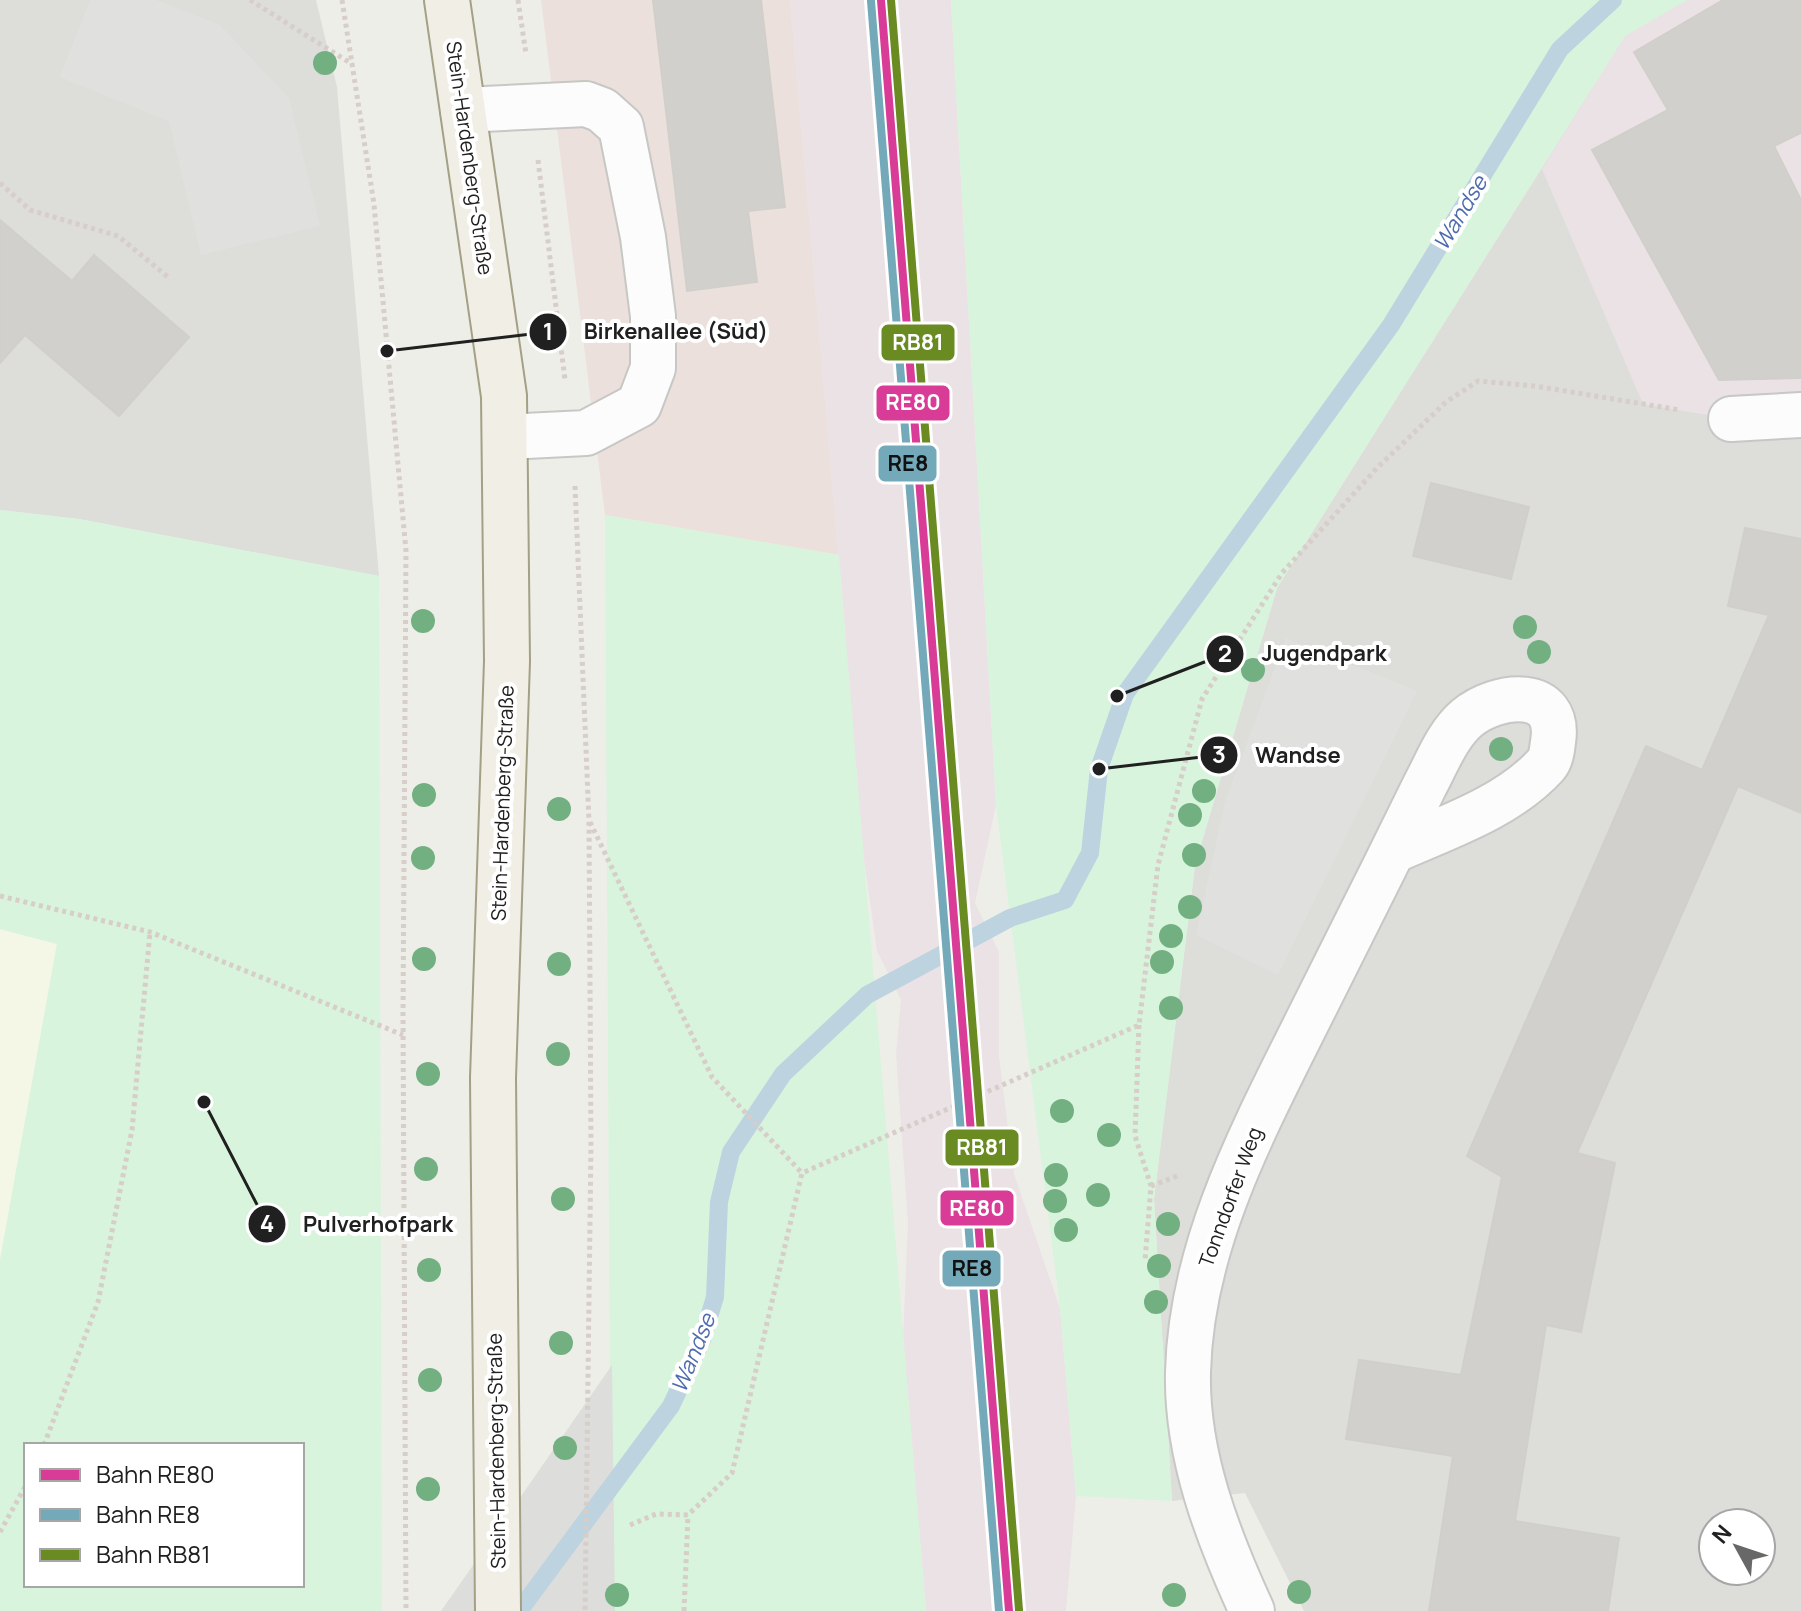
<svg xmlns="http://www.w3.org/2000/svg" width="1801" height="1611" font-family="Manrope,sans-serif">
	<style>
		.residential { fill: #ddddda; fill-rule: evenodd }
		.commercial { fill: #ebe0db }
		.industrial { fill: #ebe2e6 }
		.education { fill: #f4f7e5 }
		.park { fill: #d8f4dd; fill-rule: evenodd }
		.parking { fill: #e0e0de }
		.pier { fill: #dddddb }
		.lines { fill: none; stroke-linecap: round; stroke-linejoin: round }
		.stream { stroke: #bed3e0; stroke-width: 18 }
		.building { fill: #d1d0cc; stroke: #d1cfca; stroke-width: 2 }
		.minor-casing { stroke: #c7c7c5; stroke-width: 48 }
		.major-casing { stroke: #a4a085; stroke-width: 48 }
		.path { stroke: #d7cdc9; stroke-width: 5; stroke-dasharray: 4 4; stroke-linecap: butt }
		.minor { stroke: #fcfcfc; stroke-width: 44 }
		.major { stroke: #f1eee6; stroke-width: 44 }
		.rail-1-casing { stroke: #fff; stroke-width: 14 }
		.rail-2-casing { stroke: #fff; stroke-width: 14 }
		.rail-3-casing { stroke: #fff; stroke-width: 14 }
		.rail-1 { stroke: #d83c96; stroke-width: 8 }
		.rail-2 { stroke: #74a9b9; stroke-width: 8 }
		.rail-3 { stroke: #6a8a22; stroke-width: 8 }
		.tree { fill: #73b081 }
		.labels { text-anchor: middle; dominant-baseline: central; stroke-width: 8; stroke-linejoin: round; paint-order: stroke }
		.street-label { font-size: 20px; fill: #202020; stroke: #fff }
		.water-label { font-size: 22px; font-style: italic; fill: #4e6cad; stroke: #fff }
		.leader { fill: none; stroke: #202020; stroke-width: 3 }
		.callout-dot { fill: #202020; stroke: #fff; stroke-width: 3 }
		.mark-label { font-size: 24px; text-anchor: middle; font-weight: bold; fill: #fff }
		.callout-label { font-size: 22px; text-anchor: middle; font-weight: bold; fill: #202020; stroke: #fff; stroke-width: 8; stroke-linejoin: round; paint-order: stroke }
		.line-badge { stroke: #fff; stroke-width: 3 }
		.badge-label { font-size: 22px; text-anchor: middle; font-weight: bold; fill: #fff }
		.pale-badge-label { font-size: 22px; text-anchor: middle; font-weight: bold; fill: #111 }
	</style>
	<rect width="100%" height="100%" fill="#eeeee9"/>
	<!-- residential -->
	<path class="residential" d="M0,0H316L337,87L379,576L79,519L0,510Z
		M1687,0H1801V1611H1304L1245,1493L1172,1501L1154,1199L1195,865L1277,588L1625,36ZM1713,1523H1761V1571H1713Z"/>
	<!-- commercial -->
	<path class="commercial" d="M541,0H790L839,555L605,515Z"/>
	<!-- industrial -->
	<path class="industrial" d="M790,0H951L996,805L975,903L999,952V1057L1014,1174L1060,1308L1076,1496L1066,1611H926L903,1338L908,1223L896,1054L901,1000L877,951L864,860Z
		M1687,0H1801V415L1731,419L1643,404L1542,169L1625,36Z"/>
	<!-- education -->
	<path class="education" d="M0,929L57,944L0,1260Z"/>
	<!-- park -->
	<path class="park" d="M951,0H1687L1625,36L1277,588L1195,865L1154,1199L1172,1501L1076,1496L1060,1308L996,805Z
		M0,510L79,519L379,576L382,1611H0V1260L57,944L0,929ZM302,1445V1585H26V1445Z
		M605,515L839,555L926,1611H611Z"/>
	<!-- parking -->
	<path class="parking" d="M90,0H156L220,25L289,98L320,226L201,255L169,121L60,77Z
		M1286,638L1417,691L1278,975L1196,935L1225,802Z"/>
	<!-- pier -->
	<path class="pier" d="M612,1365L615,1611H441L497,1531Z"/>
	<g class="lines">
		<!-- stream -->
		<path class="stream" d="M519,1611L671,1406L702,1340L715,1297L719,1202L731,1152L783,1074L867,995L1010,918L1065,900L1090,853L1099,769L1125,694L1391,325L1560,49L1613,0"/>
	</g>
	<!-- building -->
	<path class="building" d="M653,0H761L785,207L748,211L757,282L687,291Z
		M1723,0H1801V133L1774,146L1801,200V378L1719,380L1592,150L1668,110L1634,52Z
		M0,220L72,281L94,255L189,337L119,416L25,335L0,363Z
		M1431,483L1529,507L1511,579L1413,556Z
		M1745,528L1801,539V813L1738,786L1577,1153L1615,1163L1581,1332L1546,1325L1515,1521L1619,1538L1608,1611H1429L1453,1456L1346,1439L1359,1360L1461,1375L1502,1177L1467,1156L1646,746L1702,770L1769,615L1728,606Z"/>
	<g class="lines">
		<defs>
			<path id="minor" d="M463,110L586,104L602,110L621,127L643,237L653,316V368L639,405L586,433L505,437
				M1731,419L1801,415
				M1252,1611C1218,1537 1186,1455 1188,1372C1191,1249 1249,1138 1303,1030C1344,948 1385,867 1425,785C1437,763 1447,735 1467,718C1497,693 1562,686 1553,742C1552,750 1551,759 1546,765C1507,808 1444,828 1393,851"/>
			<path id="major" d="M447,0L504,396L507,661L493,1078L498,1611"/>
		</defs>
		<!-- minor casing -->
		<use href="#minor" class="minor-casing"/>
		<!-- major casing -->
		<use href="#major" class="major-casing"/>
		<!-- path -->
		<path class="path" d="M250,0L352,64
			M342,0L374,204L406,551L403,1014L406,1611
			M518,0L526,54
			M538,160L565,380
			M0,183L30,210L118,236L168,277
			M575,486L589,821L591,1144L585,1611
			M590,822L712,1077L802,1173
			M0,896L150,932L403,1035
			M1139,1025L1135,1136L1151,1186L1145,1261
			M1151,1186L1177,1176
			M44,1445L98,1302L132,1130L150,932
			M630,1525L656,1514L688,1515L732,1473L802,1173L1139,1025L1158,865L1202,699L1282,573L1377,468L1446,402L1478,381L1535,386L1680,410
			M0,1532L26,1485
			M684,1611L688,1515"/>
		<!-- minor -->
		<use href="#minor" class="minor"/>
		<!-- major -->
		<use href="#major" class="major"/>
		<defs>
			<path id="rail-1" d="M881,0L1009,1611"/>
			<path id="rail-2" d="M871,1L999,1611"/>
			<path id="rail-3" d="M891,0L1019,1610"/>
		</defs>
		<!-- rail-1 casing -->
		<use href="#rail-1" class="rail-1-casing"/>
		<!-- rail-2 casing -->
		<use href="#rail-2" class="rail-2-casing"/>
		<!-- rail-3 casing -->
		<use href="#rail-3" class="rail-3-casing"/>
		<!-- rail-1 -->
		<use href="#rail-1" class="rail-1"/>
		<!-- rail-2 -->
		<use href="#rail-2" class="rail-2"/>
		<!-- rail-3 -->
		<use href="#rail-3" class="rail-3"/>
	</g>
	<!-- trees -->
	<g class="tree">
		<circle cx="325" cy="63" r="12"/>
		<circle cx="423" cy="621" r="12"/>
		<circle cx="1525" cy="627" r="12"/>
		<circle cx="1539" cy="652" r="12"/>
		<circle cx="1253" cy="670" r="12"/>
		<circle cx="1501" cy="749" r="12"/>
		<circle cx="1204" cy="791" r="12"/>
		<circle cx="424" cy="795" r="12"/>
		<circle cx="559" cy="809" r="12"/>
		<circle cx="1190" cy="815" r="12"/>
		<circle cx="1194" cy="855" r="12"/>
		<circle cx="423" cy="858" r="12"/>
		<circle cx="1190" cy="907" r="12"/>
		<circle cx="1171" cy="936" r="12"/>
		<circle cx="424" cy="959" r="12"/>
		<circle cx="1162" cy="962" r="12"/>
		<circle cx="559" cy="964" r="12"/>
		<circle cx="1171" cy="1008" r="12"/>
		<circle cx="558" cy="1054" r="12"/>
		<circle cx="428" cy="1074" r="12"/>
		<circle cx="1062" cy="1111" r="12"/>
		<circle cx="1109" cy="1135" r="12"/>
		<circle cx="426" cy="1169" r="12"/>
		<circle cx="1056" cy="1175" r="12"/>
		<circle cx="1098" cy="1195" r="12"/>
		<circle cx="563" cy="1199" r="12"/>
		<circle cx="1055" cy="1201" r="12"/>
		<circle cx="1168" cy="1224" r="12"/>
		<circle cx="1066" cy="1230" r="12"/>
		<circle cx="1159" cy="1266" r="12"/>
		<circle cx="429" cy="1270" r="12"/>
		<circle cx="1156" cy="1302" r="12"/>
		<circle cx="561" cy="1343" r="12"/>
		<circle cx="430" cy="1380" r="12"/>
		<circle cx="565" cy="1448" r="12"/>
		<circle cx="428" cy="1489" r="12"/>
		<circle cx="1299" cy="1592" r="12"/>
		<circle cx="617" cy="1595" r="12"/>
		<circle cx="1174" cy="1595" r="12"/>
	</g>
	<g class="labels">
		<!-- street labels -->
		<g class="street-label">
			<text transform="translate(470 158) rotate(82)">Stein-Hardenberg-Straße</text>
			<text transform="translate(502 803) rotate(-88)">Stein-Hardenberg-Straße</text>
			<text transform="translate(1230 1197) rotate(-70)">Tonndorfer Weg</text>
			<text transform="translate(496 1451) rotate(-91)">Stein-Hardenberg-Straße</text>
		</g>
		<!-- water labels -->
		<g class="water-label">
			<text transform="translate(1460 213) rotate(-59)">Wandse</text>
			<text transform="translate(693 1353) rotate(-68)">Wandse</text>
		</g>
	</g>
	<!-- callouts -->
	<path class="leader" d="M387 351L548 332M1117 696L1225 654M1099 769L1219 755M204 1102L267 1224"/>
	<g class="callout-dot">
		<circle cx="387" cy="351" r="8"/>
		<circle cx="1117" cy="696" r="8"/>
		<circle cx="1099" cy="769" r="8"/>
		<circle cx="204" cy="1102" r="8"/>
		<circle cx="548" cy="332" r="20"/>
		<circle cx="1225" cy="654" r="20"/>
		<circle cx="1219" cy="755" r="20"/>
		<circle cx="267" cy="1224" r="20"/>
	</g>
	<g class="mark-label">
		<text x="548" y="340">1</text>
		<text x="1225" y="662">2</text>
		<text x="1219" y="763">3</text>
		<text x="267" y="1232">4</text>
	</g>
	<g class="callout-label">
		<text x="676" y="339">Birkenallee (Süd)</text>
		<text x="1324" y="661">Jugendpark</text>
		<text x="1298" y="763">Wandse</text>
		<text x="378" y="1232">Pulverhofpark</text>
	</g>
	<g class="line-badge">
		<rect x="880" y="323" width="76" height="39" rx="8" fill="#6a8a22"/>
		<rect x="875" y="384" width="76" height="38" rx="8" fill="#d83c96"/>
		<rect x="877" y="444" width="61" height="39" rx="8" fill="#74a9b9"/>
		<rect x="944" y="1128" width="76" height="39" rx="8" fill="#6a8a22"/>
		<rect x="939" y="1189" width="76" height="38" rx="8" fill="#d83c96"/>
		<rect x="941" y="1249" width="61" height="39" rx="8" fill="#74a9b9"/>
	</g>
	<g class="badge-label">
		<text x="918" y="350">RB81</text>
		<text x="913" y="410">RE80</text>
		<text x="982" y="1155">RB81</text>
		<text x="977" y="1216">RE80</text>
	</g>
	<g class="pale-badge-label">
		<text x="908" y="471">RE8</text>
		<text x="972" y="1276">RE8</text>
	</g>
	<!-- legend -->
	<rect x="24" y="1443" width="280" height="144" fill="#ffffff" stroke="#a6a6a6" stroke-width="2"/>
	<rect x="40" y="1469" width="40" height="12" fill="#d83c96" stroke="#a6a6a6" stroke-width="2"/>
	<text x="96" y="1483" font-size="24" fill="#202020">Bahn RE80</text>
	<rect x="40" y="1509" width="40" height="12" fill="#74a9b9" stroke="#a6a6a6" stroke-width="2"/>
	<text x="96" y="1523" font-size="24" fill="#202020">Bahn RE8</text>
	<rect x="40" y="1549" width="40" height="12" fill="#6a8a22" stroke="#a6a6a6" stroke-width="2"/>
	<text x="96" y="1563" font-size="24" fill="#202020">Bahn RB81</text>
	<!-- north arrow -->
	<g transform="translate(1737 1547) rotate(310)"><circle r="38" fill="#ffffff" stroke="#a6a6a6" stroke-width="2"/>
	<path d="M0-6L14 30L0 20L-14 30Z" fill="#686866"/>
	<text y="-12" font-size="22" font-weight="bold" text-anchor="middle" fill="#202020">N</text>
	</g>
</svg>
